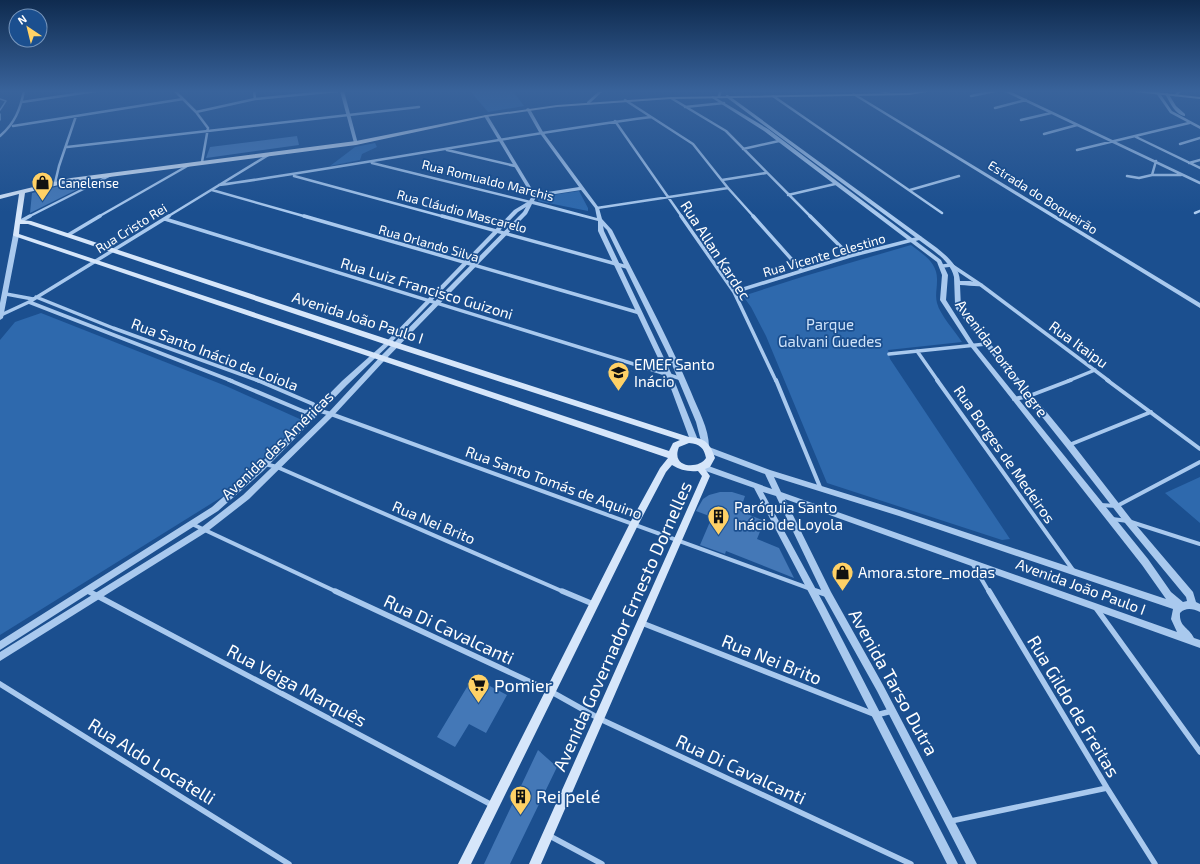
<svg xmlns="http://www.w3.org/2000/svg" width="1200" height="864" font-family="'Exo 2',sans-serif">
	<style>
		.green { fill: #2e69ad }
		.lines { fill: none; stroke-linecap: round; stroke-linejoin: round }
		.stream { stroke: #9cc4f0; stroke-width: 1.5 }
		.building { fill: #4478b7 }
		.minor-far3 { stroke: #a9c9ee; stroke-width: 2.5 }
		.minor-far2 { stroke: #a9c9ee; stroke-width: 3.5 }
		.minor-far1 { stroke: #a9c9ee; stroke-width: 4 }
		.minor { stroke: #a9c9ee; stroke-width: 5.5 }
		.tertiary { fill: #a9c9ee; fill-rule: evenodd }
		.secondary { fill: #d6e6fa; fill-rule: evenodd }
		.labels { text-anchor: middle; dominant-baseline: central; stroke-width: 3.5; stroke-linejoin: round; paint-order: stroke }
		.far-street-label { font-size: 13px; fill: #fff; stroke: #1b4f8f }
		.far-poi-label { font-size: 13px; fill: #fff; stroke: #1b4f8f; text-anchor: start }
		.street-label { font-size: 15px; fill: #fff; stroke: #1b4f8f }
		.park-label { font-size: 15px; fill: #cfe3fa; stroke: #1b4f8f }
		.poi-label { font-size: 15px; fill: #fff; stroke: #1b4f8f; text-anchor: start }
		.near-street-label { font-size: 18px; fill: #fff; stroke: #1b4f8f }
		.near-poi-label { font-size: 18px; fill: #fff; stroke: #1b4f8f; text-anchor: start }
	</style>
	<rect width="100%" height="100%" fill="#1b4f8f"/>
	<!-- green -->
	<path class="green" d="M470,91H513L524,106L488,112Z
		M375,143L377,147L362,154L360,160L330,166L355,147Z
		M579,191L588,208V211L538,201L539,197Z
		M911,245C924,255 938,263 937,281C937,289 935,295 937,303C940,315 955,331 962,342L888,350L890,359L1010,539L1002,540L827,483L766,336L751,307L743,296L805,276Z
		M41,313L226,386L302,420L225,495L0,635V340L15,322Z
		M1200,477V523L1165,493Z"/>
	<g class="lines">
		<!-- stream -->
		<path class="stream" d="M0,99L6,101L0,110
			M0,114V120"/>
	</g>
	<!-- building -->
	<path class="building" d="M297,136L299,145L206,158L210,147Z
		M94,181L30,213L32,193L71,183Z
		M720,492H732L745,496L740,511L762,520L763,524L757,539L779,548L794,578L726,551L725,554L700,545L712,517L696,511L703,499L709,495Z
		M470,682L476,685L484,683L507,695L486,733L469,724L455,747L437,737Z
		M538,750L557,767L510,864H484Z"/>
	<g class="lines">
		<!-- minor-far3 -->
		<path class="minor-far3" d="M175,91L196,112L208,128L202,162
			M254,91L255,99
			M1006,91L1200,183
			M1176,95L1180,91
			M719,96L721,91
			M773,96L942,213
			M971,96L995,91
			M671,98L726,131L811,217
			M625,100L693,144L728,188L754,217
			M22,102L96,91
			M685,107L724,103
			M995,108L1026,100
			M196,112L255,99L338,91
			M1021,120L1051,113
			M615,121L682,217
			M13,126L183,99
			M1044,134L1077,125
			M0,136C15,123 20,110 24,91
			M1136,137L1200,168
			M1180,144L1200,138
			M67,147L419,107
			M743,149L779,141
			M447,150L515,166
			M1077,150L1189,123
			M372,163L530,202
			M1189,163L1200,160
			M1152,175L1156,161
			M294,176L445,217
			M1127,176L1139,178L1152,175H1181
			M722,180L766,173
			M55,183L59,166L76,116
			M219,185C363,165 506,136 651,117
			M212,190L307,217
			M910,190L959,176
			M788,195L835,184
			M597,208L728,188
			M1195,213L1200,211
			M28,217L111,175
			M98,217L189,165
			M167,217L270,154"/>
		<!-- minor-far2 -->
		<path class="minor-far2" d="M304,216L640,313
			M442,216L627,267
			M681,216L734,292L776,381
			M753,216L802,271
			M810,216L850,256
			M165,219L682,379
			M19,222L30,216
			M68,235L100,216
			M943,266L951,265L981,285L1109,381
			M734,292L850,256L920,238
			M6,294L33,299
			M36,297L113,328L259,381
			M29,302L232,381
			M1,315L29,302L169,216
			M917,351L938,381
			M889,354L986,344
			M1068,381L1095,370"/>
		<!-- minor-far1 -->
		<path class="minor-far1" d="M229,380L305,412L317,410L331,414L819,592
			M257,380L313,404L317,410
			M776,380L820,487
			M937,380L1073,570
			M1107,380L1200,449
			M1014,399L1029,396L1071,380
			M1069,445L1151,412
			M265,464L277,467L564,592
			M1100,505L1117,506L1200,462
			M1112,519L1128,521L1200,544
			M192,524L337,592
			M972,563L989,592"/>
		<!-- minor -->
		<path class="minor" d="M88,591L492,805
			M335,591L550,691L600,719L911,864
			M562,591L593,604
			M816,591L828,595
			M989,591L1107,788L1155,864
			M1096,608L1200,752
			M642,623L876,715L892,711
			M0,684L289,864
			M951,821L1107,788
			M548,835L602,864"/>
		<!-- tertiary -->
		<path class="tertiary" d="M340,91H344L358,144L354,143Z
			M599,91H603L589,104H587V102Z
			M872,91H881L891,93L889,94Z
			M1157,92H1159L1172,111L1200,126V129L1170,113L1156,93Z
			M854,93L1200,303V308L853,95L852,94Z
			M1166,93H1168L1176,106L1185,114V116C1175,115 1170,102 1165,94Z
			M726,95H728L937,248C948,257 959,266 960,281H970L983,284V286C976,287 968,285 960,285L961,308L1072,443L1131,519L1193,592L1196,602L1200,604V612C1193,609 1186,607 1180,613C1179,627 1189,627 1194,638L1200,640V648L785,499L831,592L883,685L977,864H966L877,691L825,598L776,496L763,492L825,606L958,864H947L819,612L754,488L700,469L699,467L700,465L703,464L772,489L765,474L706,452V450L703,449L696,422L668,355L607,230L603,226L604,231L672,375L698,440L697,442H691L690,440L666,375L598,231V221L532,204L527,214L384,361L333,416L249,499L208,531L0,661V652L202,527L243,495L329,412L380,357L523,212L526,207L518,212L391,343L347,385L263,471L218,511L0,650V641L212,507L257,467L342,381L387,341L514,210L529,201L532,196L484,116L485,115L488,116L535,194L579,187L539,132L526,109L528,108L530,109L543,132L599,208L602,219L612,230C639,284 668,337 691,392C698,410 709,428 709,447L770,470L899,510L1166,599L1142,565L970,346L940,300L942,275L937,262L764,131L712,98V96H713L768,129L941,260L948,275L946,300L974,344L1148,559L1171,592L1183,602L1187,601L1186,597L1125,523L1066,447L956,309L955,304L954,277C951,263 938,254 927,246L726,97ZM581,190L595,208L597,218L534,201L536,197ZM774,477L899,516L1173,609L1171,619L1177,632L781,492Z
			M16,233L19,235L3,318L0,320V303L13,235Z"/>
		<!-- secondary -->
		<path class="secondary" d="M923,91H933L909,95L671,99L557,107L486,117L356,145L71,182L25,193L21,220L31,221L399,343L689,437C705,438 710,443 715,458L710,467L705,469L710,476L541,864H529L702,476L698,471C688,472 680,470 672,465L666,472L637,527L471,864H458L631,521L660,468L668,458L14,236L13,235L19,194L0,199V195L71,178L356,141L486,115L557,105L671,97L909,93ZM20,224H28L393,347L680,440L673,443L669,451L19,234ZM689,443C700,444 704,448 706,458C700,469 670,469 679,447Z
			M1133,91H1145L1200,97V99L1135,92Z"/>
	</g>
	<!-- sky -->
	<linearGradient id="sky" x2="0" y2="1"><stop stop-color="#0f2b4f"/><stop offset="0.43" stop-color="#39639b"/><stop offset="1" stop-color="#39639b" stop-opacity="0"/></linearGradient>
	<rect width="1200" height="212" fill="url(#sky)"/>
	<!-- icons -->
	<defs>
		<symbol id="shop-pin" viewBox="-11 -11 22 30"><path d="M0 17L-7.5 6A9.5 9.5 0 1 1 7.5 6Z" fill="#ffd166" stroke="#1b4f8f"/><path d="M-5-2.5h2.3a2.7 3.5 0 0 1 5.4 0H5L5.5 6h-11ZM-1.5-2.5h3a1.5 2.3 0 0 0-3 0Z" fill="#111"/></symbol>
		<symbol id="school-pin" viewBox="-11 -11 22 30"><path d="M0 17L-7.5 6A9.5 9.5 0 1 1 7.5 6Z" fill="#ffd166" stroke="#1b4f8f"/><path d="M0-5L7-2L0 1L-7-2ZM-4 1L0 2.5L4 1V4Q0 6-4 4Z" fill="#111"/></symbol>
		<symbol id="building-pin" viewBox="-11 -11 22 30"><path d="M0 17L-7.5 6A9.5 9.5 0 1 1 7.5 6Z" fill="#ffd166" stroke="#1b4f8f"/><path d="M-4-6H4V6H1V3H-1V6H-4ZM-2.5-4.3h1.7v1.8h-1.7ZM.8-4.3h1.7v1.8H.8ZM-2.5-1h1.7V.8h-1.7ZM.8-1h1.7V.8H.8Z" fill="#111"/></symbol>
		<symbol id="supermarket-pin" viewBox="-11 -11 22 30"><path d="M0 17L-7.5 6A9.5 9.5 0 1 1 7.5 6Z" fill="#ffd166" stroke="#1b4f8f"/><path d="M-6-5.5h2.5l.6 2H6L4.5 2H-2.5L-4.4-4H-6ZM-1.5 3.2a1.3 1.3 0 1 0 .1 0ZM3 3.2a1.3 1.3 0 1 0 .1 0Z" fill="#111"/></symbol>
	</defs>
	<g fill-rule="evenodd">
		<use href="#shop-pin" x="30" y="170" width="25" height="34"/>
		<use href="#school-pin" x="606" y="360" width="25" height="34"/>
		<use href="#building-pin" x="706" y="504" width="25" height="34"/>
		<use href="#shop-pin" x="830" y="560" width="25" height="34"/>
		<use href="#supermarket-pin" x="466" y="672" width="25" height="34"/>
		<use href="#building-pin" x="508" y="784" width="25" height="34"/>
	</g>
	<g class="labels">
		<!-- far-street labels -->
		<g class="far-street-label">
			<text transform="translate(488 180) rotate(14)">Rua Romualdo Marchis</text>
			<text transform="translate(1043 197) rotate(32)">Estrada do Boqueirão</text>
			<text transform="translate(462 211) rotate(15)">Rua Cláudio Mascarelo</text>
			<text transform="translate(131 228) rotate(-32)">Rua Cristo Rei</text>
			<text transform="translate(429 243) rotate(16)">Rua Orlando Silva</text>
			<text transform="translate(824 255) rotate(-16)">Rua Vicente Celestino</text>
		</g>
		<!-- far-poi labels -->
		<g class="far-poi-label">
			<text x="58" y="183">Canelense</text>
		</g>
		<!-- street labels -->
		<g class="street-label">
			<text transform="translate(716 250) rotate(57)">Rua Allan Kardec</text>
			<text transform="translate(427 288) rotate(17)">Rua Luiz Francisco Guizoni</text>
			<text transform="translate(358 317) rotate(18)">Avenida João Paulo I</text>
			<text transform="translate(1079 344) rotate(36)">Rua Itaipu</text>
			<text transform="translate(215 354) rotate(21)">Rua Santo Inácio de Loiola</text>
			<text transform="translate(1002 358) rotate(53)">Avenida Porto Alegre</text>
			<text transform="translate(277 445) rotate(-44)">Avenida das Américas</text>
			<text transform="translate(1005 454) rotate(55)">Rua Borges de Medeiros</text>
			<text transform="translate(554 482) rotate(20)">Rua Santo Tomás de Aquino</text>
			<text transform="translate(434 522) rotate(23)">Rua Nei Brito</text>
			<text transform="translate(1081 586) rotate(20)">Avenida João Paulo I</text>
		</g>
		<!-- park labels -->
		<g class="park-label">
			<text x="830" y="324">Parque<tspan x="830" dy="17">Galvani Guedes</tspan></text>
		</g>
		<!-- poi labels -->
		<g class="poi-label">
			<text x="634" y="364">EMEF Santo<tspan x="634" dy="17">Inácio</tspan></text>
			<text x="734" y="507">Paróquia Santo<tspan x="734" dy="17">Inácio de Loyola</tspan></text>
			<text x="858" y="572">Amora.store_modas</text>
		</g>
		<!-- near-street labels -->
		<g class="near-street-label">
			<text transform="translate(622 626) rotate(-66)">Avenida Governador Ernesto Dornelles</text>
			<text transform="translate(449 629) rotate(25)">Rua Di Cavalcanti</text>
			<text transform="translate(772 659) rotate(22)">Rua Nei Brito</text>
			<text transform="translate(894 682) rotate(61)">Avenida Tarso Dutra</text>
			<text transform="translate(297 685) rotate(28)">Rua Veiga Marquês</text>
			<text transform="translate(1074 706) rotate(59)">Rua Gildo de Freitas</text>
			<text transform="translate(152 761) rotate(32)">Rua Aldo Locatelli</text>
			<text transform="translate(741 769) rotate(25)">Rua Di Cavalcanti</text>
		</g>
		<!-- near-poi labels -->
		<g class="near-poi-label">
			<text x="494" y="685">Pomier</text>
			<text x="536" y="796">Rei pelé</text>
		</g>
	</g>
	<!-- north arrow -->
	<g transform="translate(28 28) rotate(325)"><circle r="19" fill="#1b4f8f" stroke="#7695bc"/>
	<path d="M0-3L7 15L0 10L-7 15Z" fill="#ffd166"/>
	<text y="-6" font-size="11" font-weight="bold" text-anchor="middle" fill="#ffffff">N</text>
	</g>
</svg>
